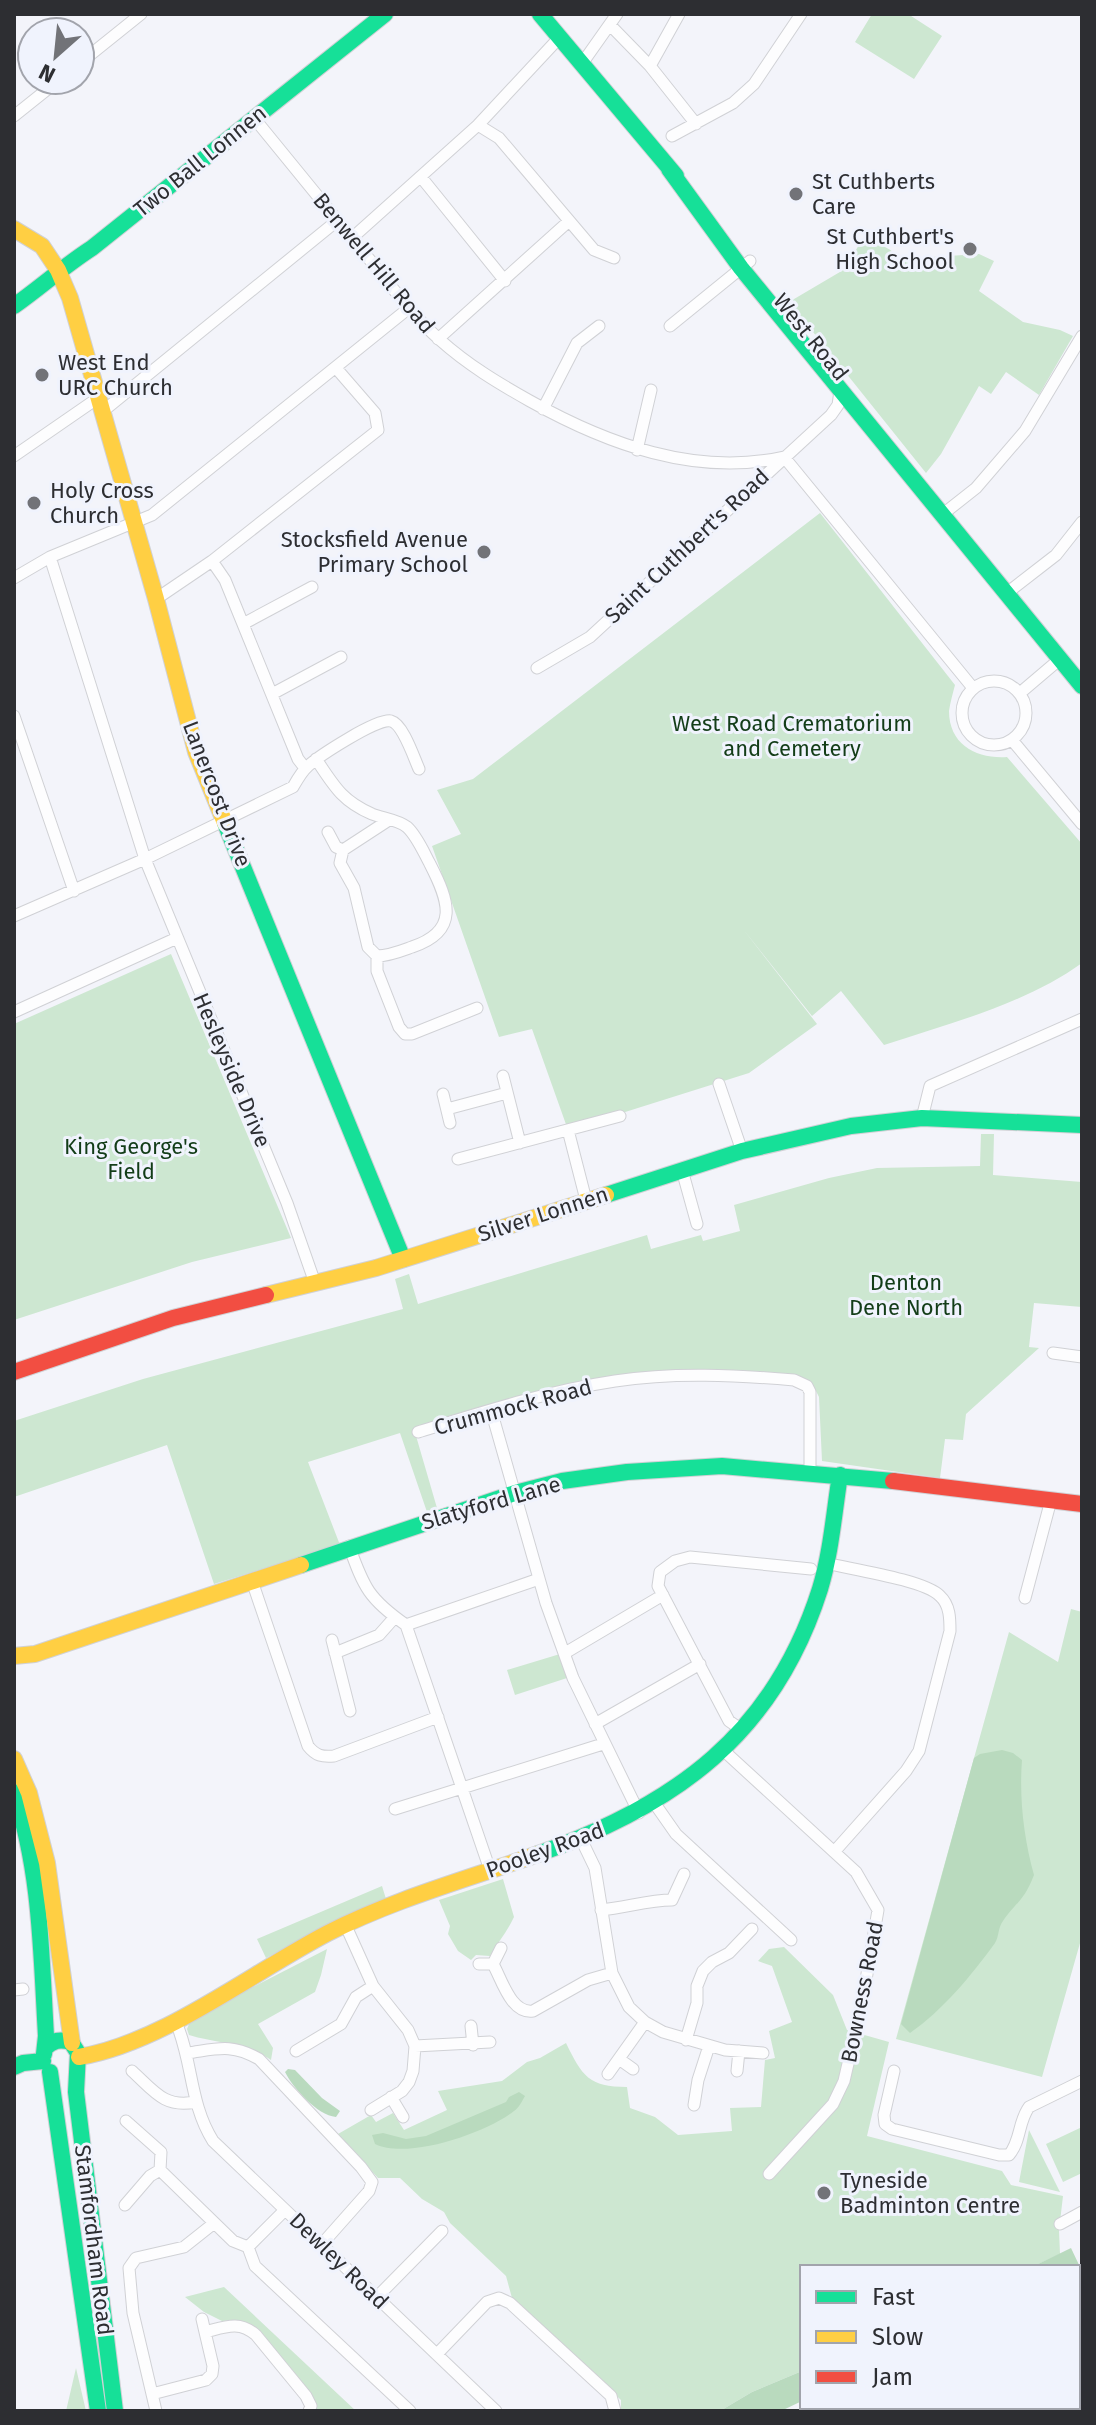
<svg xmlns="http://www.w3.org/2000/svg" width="1096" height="2425" font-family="'Fira Sans',sans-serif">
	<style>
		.green { fill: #cde7d1 }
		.forest { fill: #b9dabe }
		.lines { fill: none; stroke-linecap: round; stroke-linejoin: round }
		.street-casing { stroke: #d0d1d5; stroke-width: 13 }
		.fast-casing { stroke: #d0d1d5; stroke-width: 18 }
		.slow-casing { stroke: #d0d1d5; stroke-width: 18 }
		.jam-casing { stroke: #d0d1d5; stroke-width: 18 }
		.street { stroke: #fdfdfe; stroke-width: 11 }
		.fast { stroke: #16e098; stroke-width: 16 }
		.slow { stroke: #ffcf43; stroke-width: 16 }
		.jam { stroke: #f24e42; stroke-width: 16 }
		.poi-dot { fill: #727378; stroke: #f0f3fd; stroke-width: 3 }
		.labels { text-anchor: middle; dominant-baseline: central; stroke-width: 6; stroke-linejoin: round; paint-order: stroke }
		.street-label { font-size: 22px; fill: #2d2e32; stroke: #f0f3fd }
		.poi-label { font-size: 22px; fill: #2d2e32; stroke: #f0f3fd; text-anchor: start }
		.park-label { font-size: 22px; fill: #133d18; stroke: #f0f3fd }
	</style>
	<rect width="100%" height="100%" fill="#f3f4fa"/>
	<!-- green -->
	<path class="green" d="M872,14H908L942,36L914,79L855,42Z
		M860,243C879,243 888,246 901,259L979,254L994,261L979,291L1023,322L1060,330L1073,336L1039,395L1006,372L991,394L979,386L941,454L926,473L789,302L845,269Z
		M820,513L955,685C953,693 950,703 949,711C949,745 977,759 1007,757L1082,844V963C1025,1004 951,1023 884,1045L841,991L812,1016L743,929L817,1024L749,1073L568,1130L532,1029L499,1037L432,846L461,834L437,790L473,779Z
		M171,954L291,1238L192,1262L14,1320V1024Z
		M981,1134H994L993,1175L1082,1182V1307L1034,1303L1029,1347L1039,1348L966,1414L963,1440L945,1439L940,1478L822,1461L819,1397L813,1385L798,1377L612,1378L414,1429L437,1508L427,1512L400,1433L308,1462L340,1545L214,1584L167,1445L14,1497V1421L143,1379L403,1309L395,1279L409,1274L418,1304L647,1235L651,1249L701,1235L703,1241L740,1231L734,1205L829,1178L877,1168L980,1166Z
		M1071,1609L1082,1612V1936L1042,2077L896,2039L1009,1632L1058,1662Z
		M560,1654L567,1678L515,1695L507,1670Z
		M503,1879L514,1917C507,1932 498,1942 490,1956L476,1955L471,1960L458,1951L448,1934L450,1926L439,1900Z
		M382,1886L386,1899L334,1921L266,1958L257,1939Z
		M784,1947L833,1995L847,2030L889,2042L867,2136L1002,2171L1011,2185L1063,2196L1059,2230L1060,2254L1032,2267H802V2371L752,2392L720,2411H621V2400L512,2298L506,2276L450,2223L444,2212L422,2199L400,2178H378L338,2134L371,2115L376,2122L393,2113L404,2130L447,2110L438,2091L502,2081L527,2062L540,2058L566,2043C582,2076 589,2087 627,2087L630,2108L655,2117L678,2135L732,2131L730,2108L761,2107L765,2060L775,2058L769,2031L792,2022L772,1966L758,1961L769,1949Z
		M327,1949L321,1975L315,1992L258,2024L273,2048L271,2060C246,2042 218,2044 189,2035L187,2029L191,2019Z
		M1082,2127V2173L1063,2182L1046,2144Z
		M1029,2130L1060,2192L1019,2182Z
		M224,2287L356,2411H314L312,2396L256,2328L239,2320L222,2321L204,2312L185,2297Z
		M76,2368L86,2411H66Z"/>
	<!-- forest -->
	<path class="forest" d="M1002,1750L1013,1753L1022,1760C1019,1799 1024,1839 1034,1875C1024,1901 1017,1901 1003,1921C998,1927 999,1937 995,1943C971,1976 943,2010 910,2033L901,2024L974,1758L980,1754Z
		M288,2069L295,2070L322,2098L340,2111L336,2117C317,2115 293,2088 285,2072Z
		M519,2092L525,2096C522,2101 519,2108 514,2111C486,2133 408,2160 375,2144L372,2135L383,2133L406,2139L426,2136L506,2102L509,2097Z
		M1071,2248L1080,2267H1032Z
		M802,2371V2401L781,2411H720L752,2392Z"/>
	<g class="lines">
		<defs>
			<path id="street" d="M611,26L650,66L696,124
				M80,63L141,14
				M581,65L617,14
				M650,66L679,14
				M14,116L59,80
				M254,118C291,163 328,208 365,254C389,283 412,315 440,340C468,365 498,383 530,401C607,444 696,477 784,457L973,688
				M478,125L499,138L594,250L614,258
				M672,136L733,103L754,84L801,14
				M421,177L505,281
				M352,238L478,125L559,38
				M670,326L750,261
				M438,339L569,221
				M543,409L577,343L599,326
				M102,412L338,220
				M637,450L651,390
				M14,456L98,398
				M943,514L976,488L1025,431L1082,336
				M50,557L145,859L287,1203L315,1283
				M212,561L225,580L298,759L305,768
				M14,578L50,557L152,515L409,308
				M1007,593L1056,555L1082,522
				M156,599L212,561L378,430L375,413L336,368
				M243,624L312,587
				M537,668L590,637L831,415L838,405L840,391
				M962 713a32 32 0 1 1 64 0a32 32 0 1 1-64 0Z
				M1020,693L1060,659
				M272,694L341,657
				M14,716L74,891
				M1012,740L1082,824
				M316,759C334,786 342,801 372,814C382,818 399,820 407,827C417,836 424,853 430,864C449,901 460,931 412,947C401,951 389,956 377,956
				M328,832L336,847L343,850L389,820
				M343,850L340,863L354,888L368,947L377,956V971L399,1027L405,1034H412L477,1008
				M14,916L145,859L293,787C297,780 302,771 308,766C319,756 377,718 391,721C403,724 414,758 419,769
				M14,1012L177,938
				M503,1076L520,1143
				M719,1084L742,1151
				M443,1094L450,1123
				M447,1109L507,1093
				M922,1118L930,1086L1082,1019
				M568,1130L586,1200
				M458,1159L620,1116
				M682,1170L697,1224
				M1053,1353L1082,1357
				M491,1410L546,1603L573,1678L639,1813
				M418,1432C483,1412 548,1391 615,1381C674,1372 736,1375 794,1380L807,1386L810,1392V1473
				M349,1546C364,1588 369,1599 406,1625L490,1870
				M826,1563C850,1569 925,1580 940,1596C950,1605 950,1619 950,1631L919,1751L906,1771L834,1852
				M252,1581L308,1746C316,1756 322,1757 334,1756L438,1717
				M1025,1598L1051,1500
				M406,1625L539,1579
				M332,1640L350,1711
				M335,1653L379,1635L395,1617
				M565,1653L663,1595
				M595,1724L700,1664
				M742,1730L729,1721L658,1586L660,1572L675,1561L690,1557L811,1569
				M723,1750L856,1872L878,1910L862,2003L844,2081L833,2104L769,2174
				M655,1804L676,1834L791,1940
				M395,1809L603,1744
				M581,1839L595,1868L612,1973L629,2007L645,2022L663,2032L725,2050L763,2053
				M601,1910C625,1908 648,1900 672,1900L684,1874
				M345,1924L373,1986L408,2030L415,2046L413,2071L409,2082L402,2091L371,2110
				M479,1964H493L501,1948
				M493,1964C502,1980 511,2014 533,2011L588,1980L612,1973
				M14,1990L23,1989
				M175,2020C193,2060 189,2103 213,2141L496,2411
				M471,2026L473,2045
				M686,2040L697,2003V1986L703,1971L712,1962L729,1953L752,1929
				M415,2046L490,2042
				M296,2051L341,2024L356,1997L373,1986
				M187,2053C217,2049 231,2043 259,2059L361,2167L372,2182L369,2191L322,2244
				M619,2059L633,2069
				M132,2071C154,2091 164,2108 195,2102
				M737,2071L739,2051
				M894,2071L884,2115L885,2124L892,2129L999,2155H1009C1021,2141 1018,2122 1029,2107L1082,2081
				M608,2074L645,2022
				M391,2097L403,2117
				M694,2105L698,2080L709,2046
				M126,2121L161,2152L160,2170L233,2241L248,2247L285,2210
				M125,2205L150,2176L160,2170
				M1060,2224L1082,2212
				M248,2247L255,2266L410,2411
				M377,2297L442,2231
				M202,2319L205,2332
				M437,2354L487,2302L499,2298L510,2303L611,2396L615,2411
				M152,2394L206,2380L212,2374L213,2366L205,2332C225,2327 239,2320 256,2335L306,2396L311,2406L309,2411
				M156,2411L133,2313L129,2268L136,2258L184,2247L213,2224"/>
			<path id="fast" d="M540,14L676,176
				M669,169L741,268L1082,686
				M14,306C41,287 64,266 92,248L385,14
				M225,823L403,1259
				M606,1195L742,1151L851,1126L922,1118L1082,1125
				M301,1565L515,1493L562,1481L627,1472L722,1466L893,1481
				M14,1792C41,1871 41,1953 46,2036L44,2054
				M538,1854C676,1805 774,1734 820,1589C831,1553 834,1513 840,1475
				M45,2048C53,2040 60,2039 71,2042L78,2053L76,2092L115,2411
				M14,2067L23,2063L43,2061
				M50,2072L98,2411
				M1078,2289L1082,2287
				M1078,2307L1082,2305
				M866,2411L874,2407"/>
			<path id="slow" d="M14,229L42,246L58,270L70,298L156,599L196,752L225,823
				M266,1295L376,1268L606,1195
				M14,1656L35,1654L301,1565
				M14,1759L29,1793L47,1863L72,2043
				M79,2057C163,2043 251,1973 328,1933C394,1899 468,1879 538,1854"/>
			<path id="jam" d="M14,1372L173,1318L266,1295
				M893,1481L1082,1504
				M830,2411L838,2407"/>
		</defs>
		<!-- street casing -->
		<use href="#street" class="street-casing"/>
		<!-- fast casing -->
		<use href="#fast" class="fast-casing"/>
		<!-- slow casing -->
		<use href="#slow" class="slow-casing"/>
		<!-- jam casing -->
		<use href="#jam" class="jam-casing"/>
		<!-- street -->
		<use href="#street" class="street"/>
		<!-- fast -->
		<use href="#fast" class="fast"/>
		<!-- slow -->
		<use href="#slow" class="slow"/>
		<!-- jam -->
		<use href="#jam" class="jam"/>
	</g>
	<!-- markers -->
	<g class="poi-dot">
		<circle cx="796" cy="194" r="8"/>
		<circle cx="970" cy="249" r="8"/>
		<circle cx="42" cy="375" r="8"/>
		<circle cx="34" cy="503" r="8"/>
		<circle cx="484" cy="552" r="8"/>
		<circle cx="824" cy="2193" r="8"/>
	</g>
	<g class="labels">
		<!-- street labels -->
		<g class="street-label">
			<text transform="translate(200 161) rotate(-39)">Two Ball Lonnen</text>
			<text transform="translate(374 263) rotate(50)">Benwell Hill Road</text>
			<text transform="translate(811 337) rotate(51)">West Road</text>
			<text transform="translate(687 546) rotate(-43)">Saint Cuthbert's Road</text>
			<text transform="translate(217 794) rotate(69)">Lanercost Drive</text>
			<text transform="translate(232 1070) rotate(67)">Hesleyside Drive</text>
			<text transform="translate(543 1214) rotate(-18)">Silver Lonnen</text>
			<text transform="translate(513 1407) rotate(-15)">Crummock Road</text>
			<text transform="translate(491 1503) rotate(-16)">Slatyford Lane</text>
			<text transform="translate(545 1850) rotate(-20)">Pooley Road</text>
			<text transform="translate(862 1992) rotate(-79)">Bowness Road</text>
			<text transform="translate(94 2240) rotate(83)">Stamfordham Road</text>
			<text transform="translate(339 2261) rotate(44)">Dewley Road</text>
		</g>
		<!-- poi labels -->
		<g class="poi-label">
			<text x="812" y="181">St Cuthberts<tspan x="812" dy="25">Care</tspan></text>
			<text x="954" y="236" text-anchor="end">St Cuthbert's<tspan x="954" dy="25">High School</tspan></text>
			<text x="58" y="362">West End<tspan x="58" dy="25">URC Church</tspan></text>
			<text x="50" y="490">Holy Cross<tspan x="50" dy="25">Church</tspan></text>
			<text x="468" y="539" text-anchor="end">Stocksfield Avenue<tspan x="468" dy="25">Primary School</tspan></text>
			<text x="840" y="2180">Tyneside<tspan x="840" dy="25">Badminton Centre</tspan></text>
		</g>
		<!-- park labels -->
		<g class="park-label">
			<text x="792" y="723">West Road Crematorium<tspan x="792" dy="25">and Cemetery</tspan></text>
			<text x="131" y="1146">King George's<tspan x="131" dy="25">Field</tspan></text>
			<text x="906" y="1282">Denton<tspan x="906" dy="25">Dene North</tspan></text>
		</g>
	</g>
	<!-- border -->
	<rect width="1096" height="2425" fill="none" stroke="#2d2e32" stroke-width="32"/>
	<!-- legend -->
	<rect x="800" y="2265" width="280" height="144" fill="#f0f3fd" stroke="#a2a4ac" stroke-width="2"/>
	<rect x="816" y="2291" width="40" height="12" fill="#16e098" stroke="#a2a4ac" stroke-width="2"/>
	<text x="872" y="2305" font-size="24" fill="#2d2e32">Fast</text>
	<rect x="816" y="2331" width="40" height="12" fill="#ffcf43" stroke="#a2a4ac" stroke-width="2"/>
	<text x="872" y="2345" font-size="24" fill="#2d2e32">Slow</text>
	<rect x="816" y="2371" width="40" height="12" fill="#f24e42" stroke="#a2a4ac" stroke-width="2"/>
	<text x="872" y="2385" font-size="24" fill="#2d2e32">Jam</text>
	<!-- north arrow -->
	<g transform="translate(56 56) rotate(207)"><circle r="38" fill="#f0f3fd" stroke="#a2a4ac" stroke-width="2"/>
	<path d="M0-6L14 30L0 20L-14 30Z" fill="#727378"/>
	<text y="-12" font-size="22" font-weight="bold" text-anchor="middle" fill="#2d2e32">N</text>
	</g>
</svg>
